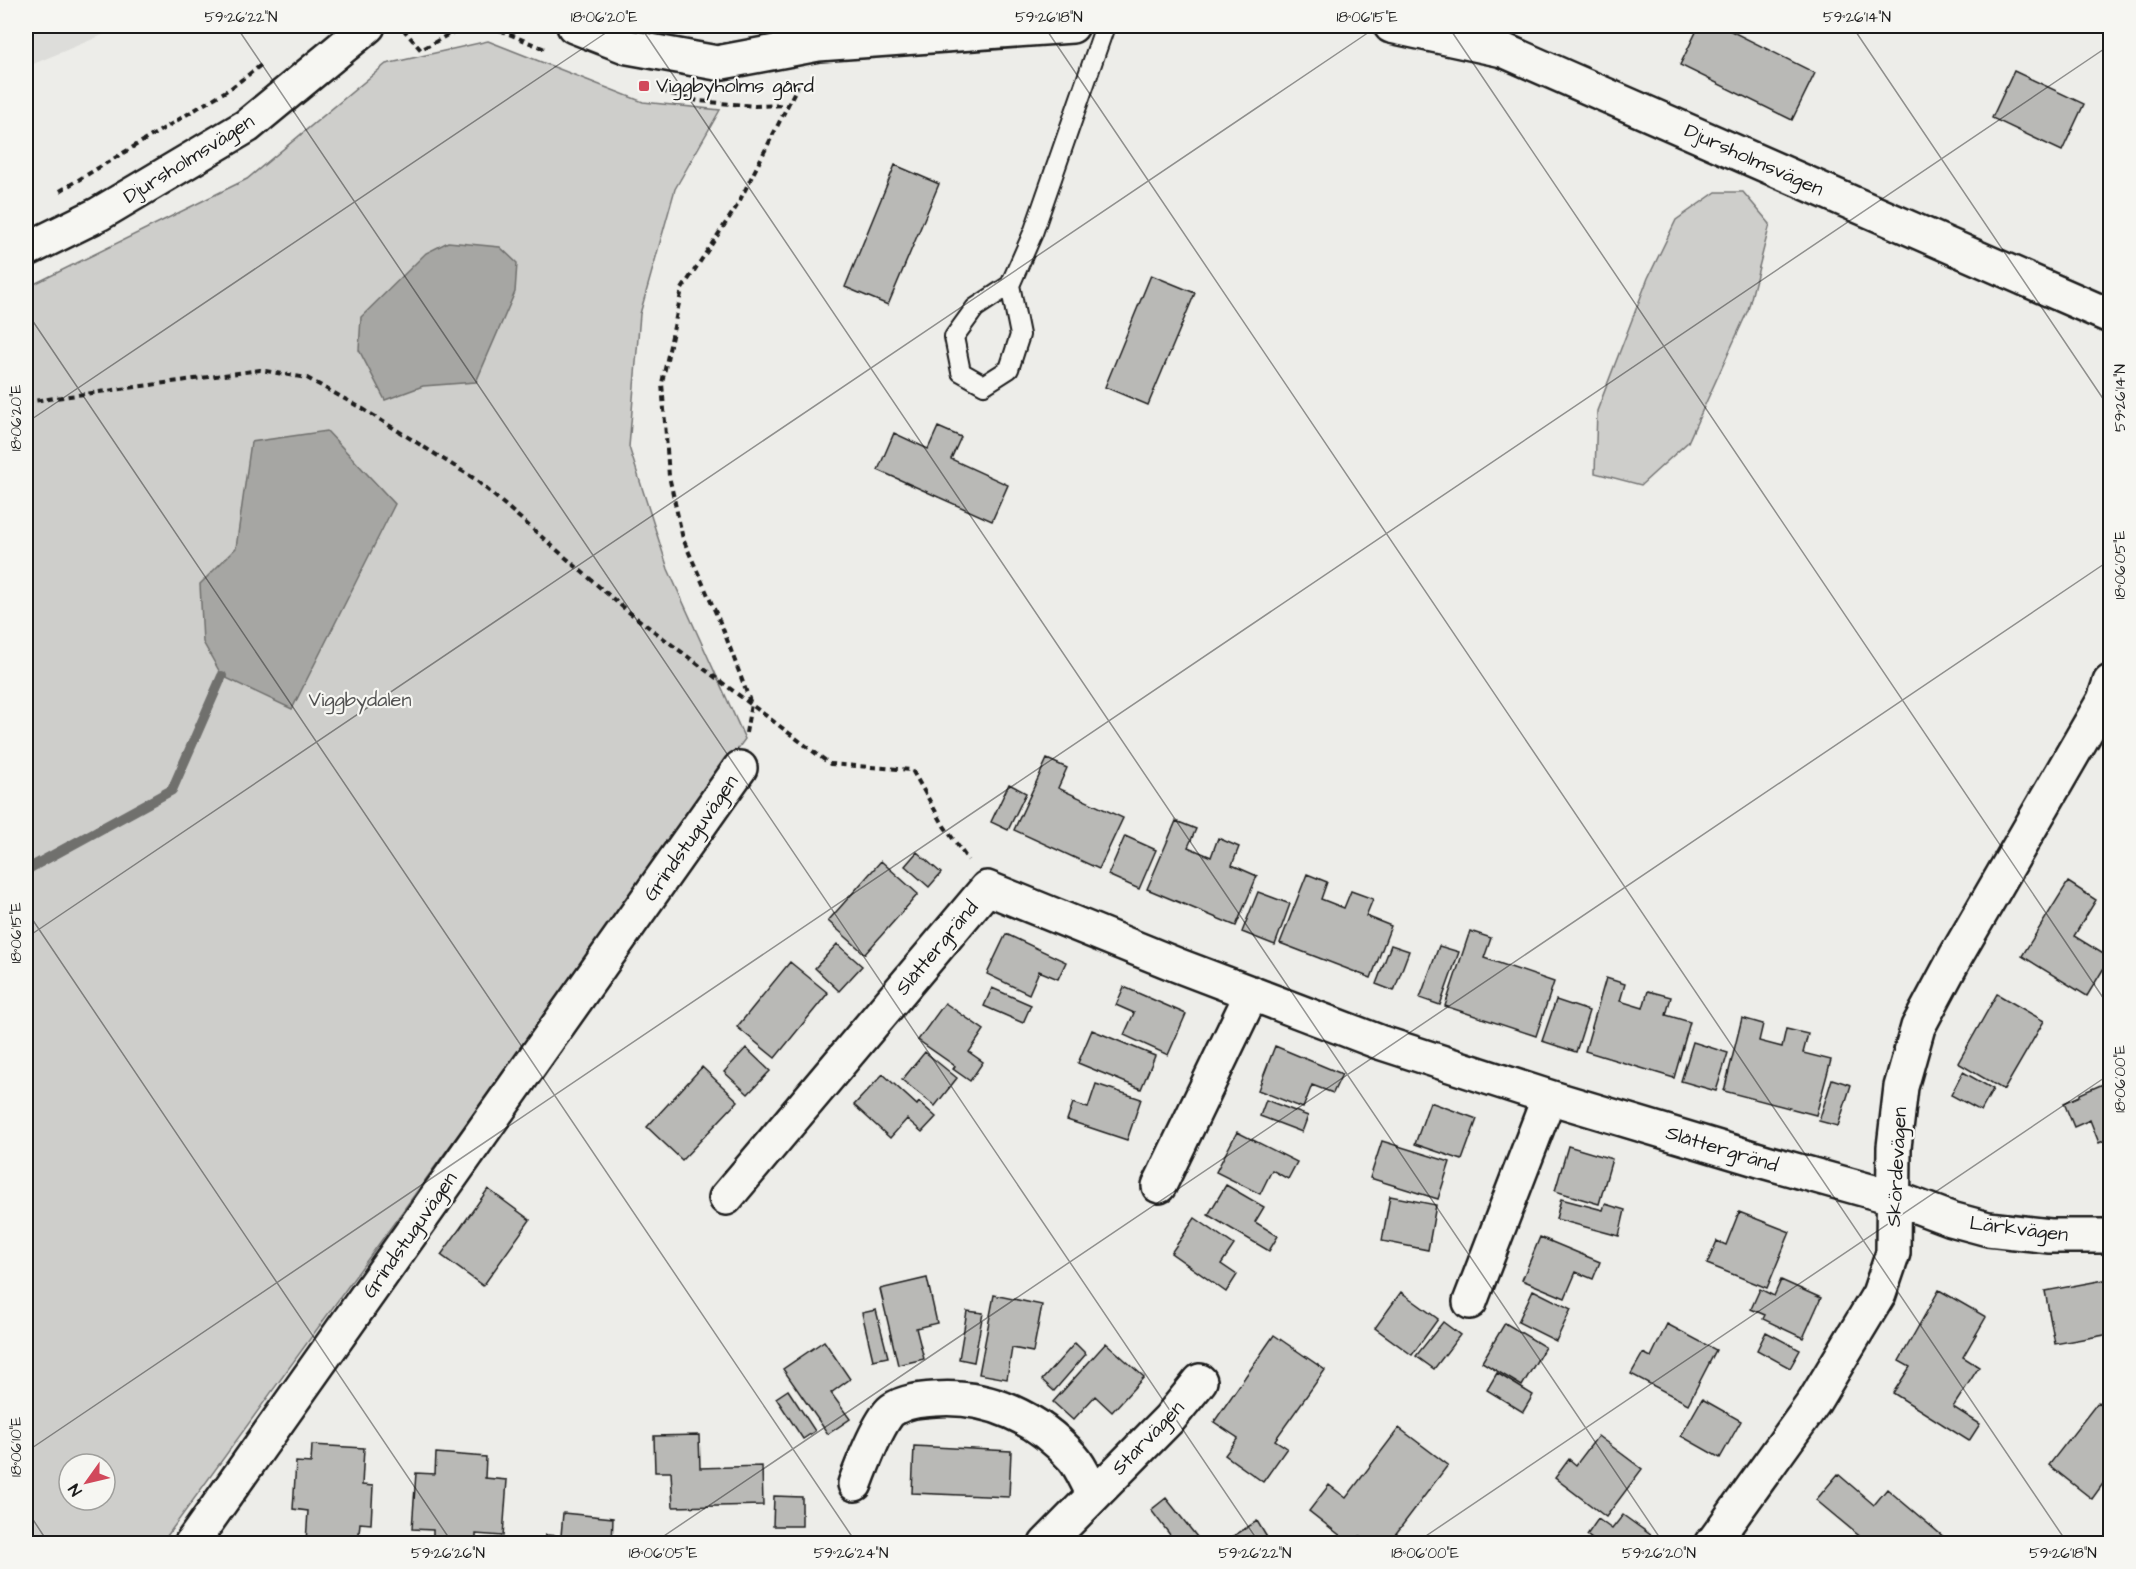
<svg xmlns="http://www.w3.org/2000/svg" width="2136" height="1569" font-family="'Architects Daughter',sans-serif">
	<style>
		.built { fill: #ddddda }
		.green { fill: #cececb; stroke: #757574; stroke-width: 1.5; fill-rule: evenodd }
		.water { fill: #a6a6a3; stroke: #6f6f6d; stroke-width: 1.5 }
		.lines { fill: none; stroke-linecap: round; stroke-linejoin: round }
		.stream { stroke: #6f6f6d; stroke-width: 10 }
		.building { fill: #b9b9b6; stroke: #1c1c1c; stroke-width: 1.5 }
		.service-casing { stroke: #1c1c1c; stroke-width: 22 }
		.minor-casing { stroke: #1c1c1c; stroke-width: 38 }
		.tertiary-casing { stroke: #1c1c1c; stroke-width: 38 }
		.path { stroke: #1c1c1c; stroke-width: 4; stroke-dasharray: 6 4.5; stroke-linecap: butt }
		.service { stroke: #f6f6f2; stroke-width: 18 }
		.minor { stroke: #f6f6f2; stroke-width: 33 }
		.tertiary { stroke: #f6f6f2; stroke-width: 33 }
		.ticks { fill: none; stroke: #1c1c1c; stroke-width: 1.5; stroke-opacity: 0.45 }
		.poi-dot { fill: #d1495b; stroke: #f6f6f2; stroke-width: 2 }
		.labels { text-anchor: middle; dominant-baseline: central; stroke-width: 4.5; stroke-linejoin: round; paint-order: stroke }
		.poi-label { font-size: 20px; fill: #1c1c1c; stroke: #f6f6f2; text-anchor: start }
		.street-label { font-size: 20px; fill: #1c1c1c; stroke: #f6f6f2 }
		.park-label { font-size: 20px; fill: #515151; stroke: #f6f6f2 }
		.neatline { fill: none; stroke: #1c1c1c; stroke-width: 2 }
		.ticks-label { font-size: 15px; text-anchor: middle; fill: #1c1c1c }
	</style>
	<rect width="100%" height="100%" fill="#edede9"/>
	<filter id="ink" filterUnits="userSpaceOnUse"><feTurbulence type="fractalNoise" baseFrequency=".0167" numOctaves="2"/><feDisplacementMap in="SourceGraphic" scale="12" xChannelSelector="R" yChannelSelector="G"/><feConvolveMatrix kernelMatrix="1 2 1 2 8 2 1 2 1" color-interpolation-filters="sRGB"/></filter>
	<g filter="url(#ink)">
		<!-- built -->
		<path class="built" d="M26,26H124L26,67Z"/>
		<!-- green -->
		<path class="green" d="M488,41L643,102L720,110L675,189L640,314L629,447L668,569L745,739L162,1543L26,1544V288L247,179L386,64ZM69,1464H105V1500H69Z
			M1716,192H1743L1770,224L1748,310L1688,442L1641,485L1595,473L1597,411L1648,278L1676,220Z"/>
		<!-- water -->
		<path class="water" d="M448,242L500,247L517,263L515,292L476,382L423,386L385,400L359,350L361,317L426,253Z
			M327,431L395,504L292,709L222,676L203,642L200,584L236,548L251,442Z"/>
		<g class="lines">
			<!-- stream -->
			<path class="stream" d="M26,870L172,790L222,676"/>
		</g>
		<!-- building -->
		<path class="building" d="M1699,26H1721L1815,73L1792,120L1680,65Z
			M2014,71L2084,104L2062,151L1992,118Z
			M895,165L939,184L888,305L845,287Z
			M1151,275L1195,293L1148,405L1105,387Z
			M938,427L961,437L951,459L1008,485L992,521L878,470L894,433L928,449Z
			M1047,759L1067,768L1058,788L1123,818L1099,869L1014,830Z
			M1009,784L1026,793L1008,830L991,822Z
			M1176,821L1196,829L1188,847L1211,857L1218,838L1239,847L1232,865L1257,876L1236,926L1147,889Z
			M1125,836L1156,850L1139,889L1108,875Z
			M917,852L941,873L929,887L905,866Z
			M881,861L918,894L865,954L828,921Z
			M1307,874L1327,882L1321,899L1344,908L1351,891L1373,899L1366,916L1391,926L1371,978L1280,943Z
			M2068,882L2096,900L2074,936L2110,958L2087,996L2022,956Z
			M1258,892L1290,904L1275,945L1242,932Z
			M1470,931L1491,938L1484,958L1554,982L1536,1036L1445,1006Z
			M1006,934L1066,962L1058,979L1039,971L1029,994L987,974Z
			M837,944L862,966L839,991L815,968Z
			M1391,945L1409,951L1394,991L1376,984Z
			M1439,946L1459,952L1440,1005L1420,998Z
			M790,962L828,993L775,1058L737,1027Z
			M1606,978L1625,984L1620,1001L1643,1008L1648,991L1671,997L1666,1015L1690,1022L1674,1078L1585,1051Z
			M1124,987L1186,1014L1168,1055L1124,1035L1134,1013L1116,1005Z
			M992,988L1031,1005L1023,1023L984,1006Z
			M1997,994L2044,1021L2004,1090L1958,1063Z
			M1556,1000L1589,1011L1576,1052L1542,1041Z
			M945,1003L984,1030L969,1052L983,1062L970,1081L953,1069L955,1066L918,1040Z
			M1742,1018L1763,1024L1759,1041L1782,1047L1786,1029L1808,1034L1803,1053L1831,1060L1816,1115L1724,1091Z
			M1092,1030L1155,1056L1141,1089L1078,1063Z
			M1693,1042L1728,1053L1716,1091L1681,1081Z
			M1275,1046L1342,1074L1333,1093L1312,1085L1303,1108L1258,1090Z
			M746,1048L770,1071L748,1094L724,1072Z
			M925,1052L957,1078L935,1106L902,1080Z
			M702,1067L738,1101L682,1160L647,1127Z
			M1963,1072L1993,1089L1981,1111L1951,1095Z
			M883,1074L917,1105L919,1102L936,1117L922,1132L907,1119L890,1138L854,1105Z
			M1832,1079L1851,1085L1838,1126L1819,1121Z
			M2110,1081V1138L2099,1143L2090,1120L2074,1127L2064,1103L2080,1096V1094Z
			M1096,1084L1141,1099L1127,1140L1067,1120L1073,1103L1088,1108Z
			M1266,1100L1308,1116L1302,1132L1260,1116Z
			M1430,1102L1477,1119L1462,1160L1415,1144Z
			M1237,1132L1297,1162L1288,1179L1272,1170L1260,1194L1216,1172Z
			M1382,1141L1450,1162L1438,1199L1370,1178Z
			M1568,1146L1612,1159L1599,1204L1555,1191Z
			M1226,1185L1264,1207L1255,1222L1278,1236L1269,1251L1208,1215Z
			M488,1189L530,1220L483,1286L441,1255Z
			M1390,1196L1436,1205L1428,1250L1382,1241Z
			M1561,1199L1603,1210L1605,1204L1625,1210L1619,1236L1556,1219Z
			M1739,1212L1790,1232L1767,1288L1707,1264L1717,1241L1726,1245Z
			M1195,1218L1234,1245L1221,1264L1237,1275L1226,1292L1171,1253Z
			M1540,1237L1600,1262L1593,1279L1576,1272L1565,1298L1522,1280Z
			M927,1278L937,1323L916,1328L924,1359L898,1365L880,1289Z
			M2110,1279V1334L2055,1344L2045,1291Z
			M1781,1280L1821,1298L1803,1338L1763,1319L1765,1315L1751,1309L1760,1289L1774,1296Z
			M1533,1290L1571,1309L1556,1341L1518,1322Z
			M1939,1290L1986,1317L1963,1357L1979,1367L1953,1407L1980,1424L1969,1441L1893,1393L1910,1367L1899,1361Z
			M1401,1292L1438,1319L1412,1355L1375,1328Z
			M994,1295L1042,1305L1033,1352L1012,1348L1007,1379L979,1374Z
			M876,1310L888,1357L873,1360L862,1313Z
			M967,1311L983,1313L974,1362L959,1359Z
			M1443,1322L1460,1335L1434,1369L1416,1356Z
			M1505,1323L1545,1347L1522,1386L1482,1362Z
			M1667,1324L1716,1350L1688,1404L1631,1374L1643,1353L1651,1357Z
			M1766,1332L1800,1350L1790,1368L1757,1350Z
			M1274,1335L1325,1370L1275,1440L1287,1448L1263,1482L1225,1455L1238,1438L1214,1422Z
			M824,1341L850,1379L831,1393L850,1419L828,1434L783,1369Z
			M1075,1343L1086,1354L1054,1391L1042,1380Z
			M1106,1343L1144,1377L1112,1412L1095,1396L1073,1420L1053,1402Z
			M1497,1373L1533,1395L1523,1412L1487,1390Z
			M788,1390L815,1431L803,1439L776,1398Z
			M1702,1399L1741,1421L1720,1458L1681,1436Z
			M2098,1402L2110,1412V1474L2092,1499L2049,1465Z
			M1399,1428L1448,1465L1388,1544H1370L1360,1536L1354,1544H1351L1309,1511L1329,1485L1346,1498Z
			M699,1435L700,1468L762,1466L763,1505L673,1507L671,1472H655L654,1436Z
			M1598,1436L1642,1469L1606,1517L1555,1478L1569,1459L1576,1465Z
			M312,1445L364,1448L362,1485L373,1486L371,1524L360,1523L358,1544L306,1542L308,1511L293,1509L296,1462L311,1463Z
			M914,1446L1011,1451L1009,1497L912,1493Z
			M436,1453L486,1457L485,1478L507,1480L503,1536L476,1534V1544H433V1530L412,1529L416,1473L435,1474Z
			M1838,1474L1874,1505L1887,1489L1952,1544H1869L1816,1500Z
			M774,1496L802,1497V1526H773Z
			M1166,1498L1197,1537L1189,1544H1177L1151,1510Z
			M563,1513L613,1518L612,1544H544L545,1535L561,1536Z
			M1623,1515L1659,1541L1657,1544H1598L1587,1535L1598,1519L1612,1529Z
			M1257,1521L1271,1544H1221Z"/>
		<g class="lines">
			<defs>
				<path id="service" d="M1010,285L1020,335L1009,369L984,385L961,372L954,337L975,308L1010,285L1033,233L1105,26"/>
				<path id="minor" d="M1159,1186L1252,993
					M726,1198L987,888L1177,965L1379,1042L1549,1097L1766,1162L1895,1198L1951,1219L1988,1229L2050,1236H2110
					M1470,1302L1549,1097
					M855,1484C861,1468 880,1418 892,1410C905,1401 920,1400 935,1399C989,1395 1038,1418 1073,1458C1082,1468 1087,1483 1094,1494
					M191,1544L740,768
					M1046,1544L1170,1418L1200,1381
					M1712,1544L1814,1402L1879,1294L1893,1253L1894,1147L1901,1087L1918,1027L1956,956L2104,700L2110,682"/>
				<path id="tertiary" d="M574,26L628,47L717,63L818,44L1072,26
					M1391,26L1503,50L2110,316
					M26,250L99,214L247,126L368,26"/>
			</defs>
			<!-- service casing -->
			<use href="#service" class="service-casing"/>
			<!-- minor casing -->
			<use href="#minor" class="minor-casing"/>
			<!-- tertiary casing -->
			<use href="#tertiary" class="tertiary-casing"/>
			<!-- path -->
			<path class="path" d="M490,26L547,50
				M403,29L421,50L449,34L484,26
				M661,91L698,101L755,106L787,105
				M60,191L231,88L261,65
				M26,402L260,370L307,378L363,409L475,479L626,610L830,764L912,770L944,826L968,860
				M746,733L751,704L723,629L683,539L669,476L662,383L682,289L737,206L798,85"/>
			<!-- service -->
			<use href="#service" class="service"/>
			<!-- minor -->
			<use href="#minor" class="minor"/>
			<!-- tertiary -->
			<use href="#tertiary" class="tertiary"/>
		</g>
	</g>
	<!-- ticks -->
	<path class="ticks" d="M236,26L1260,1544M640,26L1664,1544M1044,26L2068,1544M1448,26L2110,1008M1852,26L2110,409M26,311L857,1544M26,423L616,26M26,910L453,1544M26,938L1378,26M26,1452L2110,45M26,1509L49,1544M652,1544L2110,560M1414,1544L2110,1074"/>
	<!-- markers -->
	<rect class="poi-dot" x="638" y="80" width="12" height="12" rx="3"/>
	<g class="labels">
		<!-- poi labels -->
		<g class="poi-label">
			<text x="656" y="86">Viggbyholms gård</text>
		</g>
		<!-- street labels -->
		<g class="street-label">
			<text transform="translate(189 159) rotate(-32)">Djursholmsvägen</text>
			<text transform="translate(1754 160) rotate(24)">Djursholmsvägen</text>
			<text transform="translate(691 838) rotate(-55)">Grindstuguvägen</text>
			<text transform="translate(937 948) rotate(-50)">Slåttergränd</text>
			<text transform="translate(1722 1149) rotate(17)">Slåttergränd</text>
			<text transform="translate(1897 1167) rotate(-87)">Skördevägen</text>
			<text transform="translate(2019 1229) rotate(7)">Lärkvägen</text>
			<text transform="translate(410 1235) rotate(-55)">Grindstuguvägen</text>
			<text transform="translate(1148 1438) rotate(-46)">Starvägen</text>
		</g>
		<!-- park labels -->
		<g class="park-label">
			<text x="360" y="700">Viggbydalen</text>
		</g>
	</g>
	<!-- margin -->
	<rect width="2136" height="1569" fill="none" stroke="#f6f6f2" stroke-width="66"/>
	<!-- north arrow -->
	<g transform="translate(87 1482) rotate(236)"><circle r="28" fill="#f6f6f2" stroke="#9f9f9c" stroke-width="1.5"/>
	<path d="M0-4.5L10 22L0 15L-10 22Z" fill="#d1495b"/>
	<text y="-9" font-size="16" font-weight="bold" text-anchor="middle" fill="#1c1c1c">N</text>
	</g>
	<rect x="33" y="33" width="2070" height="1503" class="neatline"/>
	<g class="ticks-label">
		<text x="241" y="22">59°26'22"N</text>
		<text x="604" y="22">18°06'20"E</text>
		<text x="1049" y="22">59°26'18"N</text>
		<text x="1367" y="22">18°06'15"E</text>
		<text x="1857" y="22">59°26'14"N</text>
		<text transform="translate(2120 398) rotate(-90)" y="5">59°26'14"N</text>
		<text transform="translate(16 418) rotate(-90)" y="5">18°06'20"E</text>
		<text transform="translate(2120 565) rotate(-90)" y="5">18°06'05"E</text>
		<text transform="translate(16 933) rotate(-90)" y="5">18°06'15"E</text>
		<text transform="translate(2120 1079) rotate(-90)" y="5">18°06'00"E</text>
		<text transform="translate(16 1447) rotate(-90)" y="5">18°06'10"E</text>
		<text x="448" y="1558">59°26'26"N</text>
		<text x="663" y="1558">18°06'05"E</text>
		<text x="851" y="1558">59°26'24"N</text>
		<text x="1255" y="1558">59°26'22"N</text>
		<text x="1425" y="1558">18°06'00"E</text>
		<text x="1659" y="1558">59°26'20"N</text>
		<text x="2063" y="1558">59°26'18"N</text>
	</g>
</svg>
